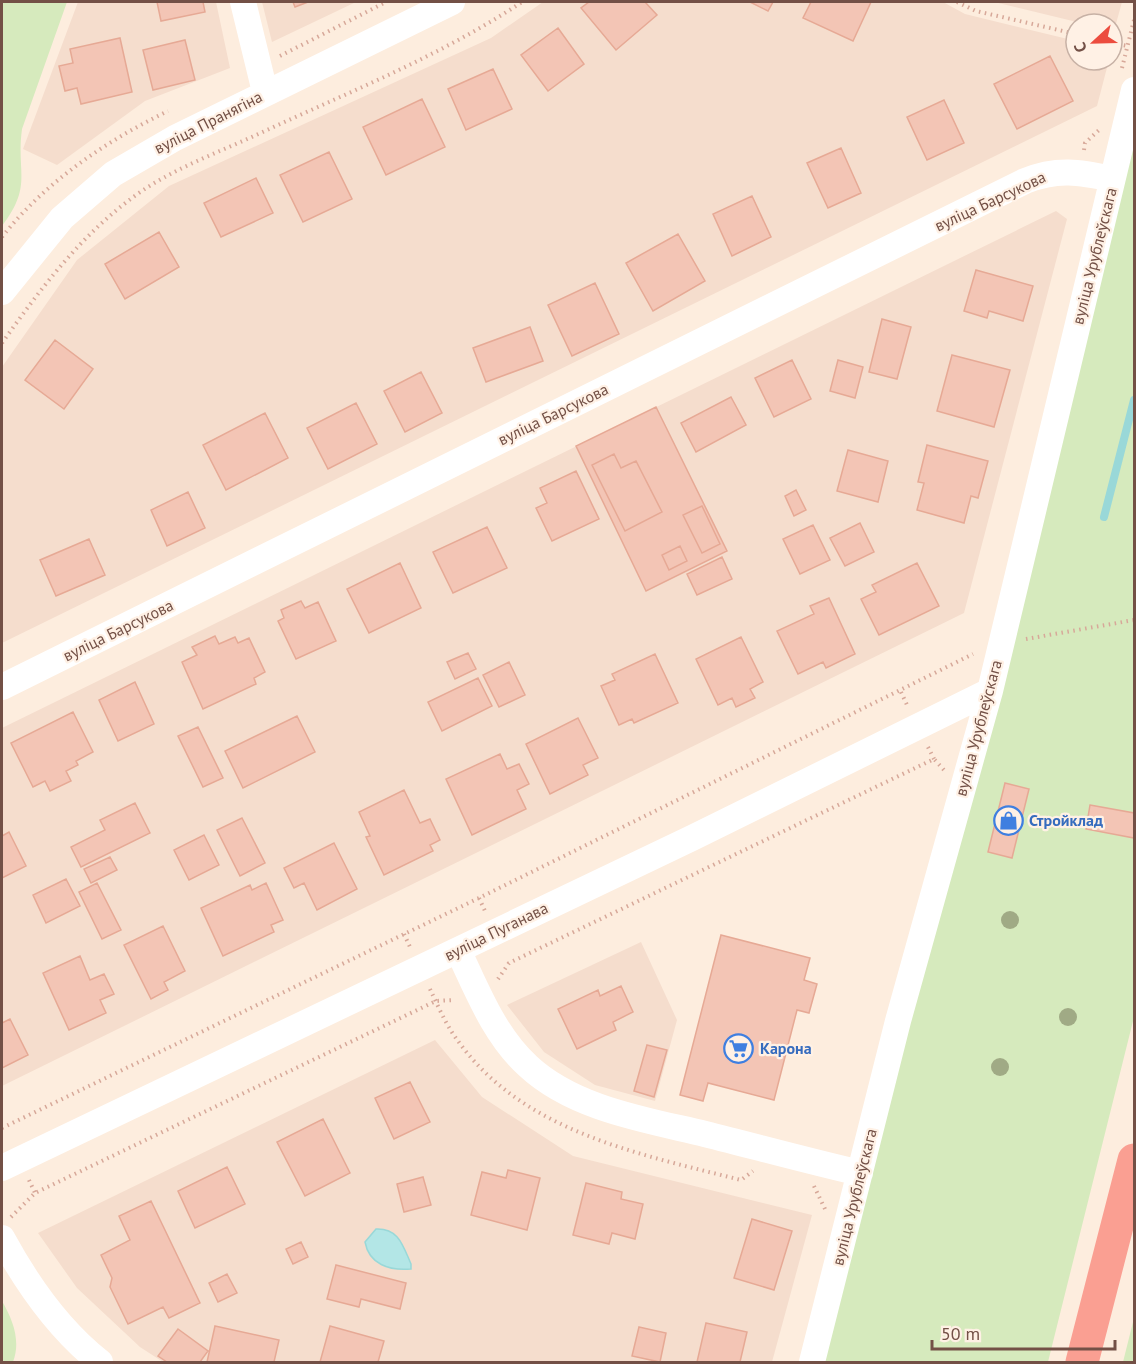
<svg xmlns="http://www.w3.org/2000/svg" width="1136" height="1364" font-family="'PT Sans',sans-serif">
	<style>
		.residential { fill: #f5ddcd }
		.green { fill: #d6eabd }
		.water { fill: #b3e6e6; stroke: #99d8d8; stroke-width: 1.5 }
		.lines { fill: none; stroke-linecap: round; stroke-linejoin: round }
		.stream { stroke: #99d8d8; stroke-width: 8 }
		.building { fill: #f3c5b5; stroke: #e6a995; stroke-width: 1.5 }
		.path { stroke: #d7a899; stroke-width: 4; stroke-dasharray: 1.5 4.5; stroke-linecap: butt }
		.minor { stroke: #fff; stroke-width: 26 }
		.highway { stroke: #fa9f92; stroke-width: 33 }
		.tree { fill: #a0aa85 }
		.labels { text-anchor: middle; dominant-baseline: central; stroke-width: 4.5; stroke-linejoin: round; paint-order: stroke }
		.street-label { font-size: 16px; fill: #735046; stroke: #fff1e5 }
		.shop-label { font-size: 16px; font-weight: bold; fill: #366cbe; stroke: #fff1e5; text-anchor: start }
	</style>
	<rect width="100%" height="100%" fill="#fdedde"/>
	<!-- residential -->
	<path class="residential" d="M78,2H216L230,68L145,101L57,165L23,149Z
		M262,2H356L272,42Z
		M543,2H943L965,14L1076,41V60H1109L1097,106L2,643V367L77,260L169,186L491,38Z
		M994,2H1122L1114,31H1112V24H1085Z
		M1056,211L1067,219L964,613L2,1086V728Z
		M641,942L677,1020L655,1101L595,1085L544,1052L507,1005Z
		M435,1040L482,1097L573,1156L812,1215L772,1362H163L140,1347L77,1288L38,1233Z"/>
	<!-- green -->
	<path class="green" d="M2,2H67L22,129C16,173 33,185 2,226Z
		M1134,139V1017L1048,1362H824Z
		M2,1301C13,1320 21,1341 13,1362H2Z
		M1134,1318V1362H1123Z"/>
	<!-- water -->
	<path class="water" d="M376,1229C399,1228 403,1246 411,1264V1269C389,1271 369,1264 365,1242Z"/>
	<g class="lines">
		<!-- stream -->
		<path class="stream" d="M1104,517L1134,400"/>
	</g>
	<!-- building -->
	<path class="building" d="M157,2H203L205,12L161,21Z
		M293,2H308L295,7Z
		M589,2H645L657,15L616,50L581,8Z
		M750,2H773L768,11Z
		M811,2H871L853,41L803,18Z
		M558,28L584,64L548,91L521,55Z
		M120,38L132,92L81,104L77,88L65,91L59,66L73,63L70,49Z
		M185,40L195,80L153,90L143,50Z
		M1050,56L1073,101L1017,129L994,84Z
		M493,69L512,109L466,130L448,89Z
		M422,99L445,147L386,175L363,127Z
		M944,100L964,143L927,160L907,117Z
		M841,148L861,193L828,208L807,163Z
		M329,152L352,199L303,222L280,175Z
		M256,178L273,213L221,237L204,203Z
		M752,196L771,237L732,256L713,214Z
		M159,232L179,267L125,299L105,264Z
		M678,234L705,281L653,311L626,263Z
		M976,270L1033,286L1023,321L989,311L987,318L964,311Z
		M595,283L619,334L572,356L548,305Z
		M882,319L911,327L897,379L869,372Z
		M530,327L543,361L486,382L473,348Z
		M55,340L93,369L64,409L25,380Z
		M952,355L1010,370L994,427L937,411Z
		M792,360L811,399L774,417L755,378Z
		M838,360L863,367L855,398L830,391Z
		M421,372L442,413L405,432L384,391Z
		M731,397L746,425L696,452L681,423Z
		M356,403L377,444L328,469L307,428Z
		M656,407L727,551L646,591L576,446Z
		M265,413L288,458L226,490L203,445Z
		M927,445L988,461L978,498L971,496L964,523L917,510L924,483L918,482Z
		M848,450L888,461L878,502L837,491Z
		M614,454L621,468L636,461L662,512L625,531L592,465Z
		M576,471L599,519L552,541L536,508L547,503L540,488Z
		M796,490L806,510L794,516L785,496Z
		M188,492L205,528L167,546L151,510Z
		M702,506L720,544L702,553L683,515Z
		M860,523L874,552L845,566L830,538Z
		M813,525L830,560L800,574L783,539Z
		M487,527L507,568L453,593L433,552Z
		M89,539L105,575L56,596L40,560Z
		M680,546L687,561L669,570L662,555Z
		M722,557L732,579L697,595L687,574Z
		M400,563L421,608L369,633L347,589Z
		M917,563L939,606L879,635L861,599L876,592L872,585Z
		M829,598L855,654L826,668L823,662L798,674L777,631L814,614L810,606Z
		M301,601L305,608L318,602L336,641L296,659L278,621L284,618L281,610Z
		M215,636L219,644L235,637L238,643L249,638L265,672L254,678L256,684L203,709L182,662L197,655L192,647Z
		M741,637L763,682L750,689L755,698L736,707L732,698L718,705L696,659Z
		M468,653L476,669L455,679L447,662Z
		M655,654L678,703L634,723L632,719L619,725L601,686L615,680L612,674Z
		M509,662L525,695L499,707L483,675Z
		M478,678L492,706L442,731L428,702Z
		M135,682L154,724L118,741L99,700Z
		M73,712L93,752L76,761L78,765L66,771L71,781L50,791L45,781L33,787L11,743Z
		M297,716L315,752L243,788L225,751Z
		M578,718L598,758L583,765L588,775L550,794L526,744Z
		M198,727L223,778L203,787L178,736Z
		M500,754L507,769L519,764L529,784L517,790L526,809L472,835L446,779Z
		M1005,783L1029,789L1012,858L988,852Z
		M404,790L420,823L430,819L440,840L430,845L433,851L384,875L366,837L370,836L359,812Z
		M135,803L150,833L81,867L71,847L105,830L100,820Z
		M1090,805L1134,813V838L1086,829Z
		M242,818L265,863L240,876L217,830Z
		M9,832L26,866L2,878V836Z
		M204,835L219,865L189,880L174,850Z
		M334,843L357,889L317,910L304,883L294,888L284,868Z
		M110,857L117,870L91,883L84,869Z
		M66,879L80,906L46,923L33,895Z
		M97,883L121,930L102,939L79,892Z
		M266,883L283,920L271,925L274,932L223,956L201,908L250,885L252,890Z
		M163,926L185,971L164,982L168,990L151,999L124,945Z
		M721,935L810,958L804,980L817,984L809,1013L797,1010L774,1100L708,1083L703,1101L680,1095Z
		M80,956L90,980L104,974L114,994L100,1000L106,1013L69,1030L43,973Z
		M621,986L633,1012L613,1022L616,1030L577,1049L558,1009L598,990L600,996Z
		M10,1019L28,1055L2,1068V1023Z
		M647,1045L667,1050L654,1097L634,1091Z
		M410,1082L430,1122L394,1139L375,1098Z
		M323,1119L350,1173L305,1196L277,1142Z
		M227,1167L245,1204L195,1228L178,1191Z
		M508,1170L540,1178L527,1230L471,1215L482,1172L506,1178Z
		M423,1177L431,1205L404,1212L397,1184Z
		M586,1183L622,1192L621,1199L643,1204L635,1239L612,1233L609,1244L573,1235Z
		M151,1201L200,1303L169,1318L163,1307L128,1324L110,1287L112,1278L101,1255L130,1240L119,1216Z
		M752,1219L792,1231L774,1290L734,1278Z
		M301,1242L308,1257L293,1264L286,1249Z
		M336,1265L406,1283L400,1309L361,1299L359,1307L327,1299Z
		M227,1274L237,1293L218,1302L209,1283Z
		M706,1323L747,1332L740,1362H697Z
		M215,1326L279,1340L274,1362H207Z
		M330,1326L384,1341L378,1362H320Z
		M639,1327L666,1333L660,1362L632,1356Z
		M178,1329L208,1351L200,1362H167L158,1356Z"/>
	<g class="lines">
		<!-- path -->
		<path class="path" d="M957,2L976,11L1076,34
			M1112,43L1128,46
			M280,56L386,2
			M1122,68L1134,20
			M1084,150L1085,143L1099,130
			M2,237C45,182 106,141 168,111
			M2,343C39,291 77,240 128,201C165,172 212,155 254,136C344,94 439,57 522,2
			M1026,639L1134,620
			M901,692L907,705
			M928,747L934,759
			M479,898L485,911
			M404,934L410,947
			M498,979L509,963L934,759L944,770
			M430,989C438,1006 446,1025 458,1041C523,1132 639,1154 741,1180L753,1171
			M2,1128L479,898L973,654
			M29,1180L35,1193
			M814,1186L825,1209
			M11,1217L35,1193L436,1001L454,1000"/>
		<!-- minor -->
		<path class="minor" d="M243,2L265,92
			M2,292L62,218L113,174L175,138L452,2
			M2,687L1025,181C1057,168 1080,172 1112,179
			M458,950C477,990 494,1035 528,1066C574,1109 647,1120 705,1134C757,1147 808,1161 860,1173
			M2,1168L692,838L990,691
			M2,1238C27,1284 58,1329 100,1362
			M812,1362L898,1021L990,691L1134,90"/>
		<!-- highway -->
		<path class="highway" d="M1082,1362L1134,1160"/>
	</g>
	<!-- trees -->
	<g class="tree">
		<circle cx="1010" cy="920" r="9"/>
		<circle cx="1068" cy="1017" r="9"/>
		<circle cx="1000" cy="1067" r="9"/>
	</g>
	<!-- icons -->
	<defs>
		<symbol id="shop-ring" viewBox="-11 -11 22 22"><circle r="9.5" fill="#fff1e5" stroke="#3f7fe0" stroke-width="1.5"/><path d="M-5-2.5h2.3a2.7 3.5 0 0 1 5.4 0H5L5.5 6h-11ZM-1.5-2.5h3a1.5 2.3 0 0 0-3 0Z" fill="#3f7fe0"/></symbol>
		<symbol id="supermarket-ring" viewBox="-11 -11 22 22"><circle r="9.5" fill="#fff1e5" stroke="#3f7fe0" stroke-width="1.5"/><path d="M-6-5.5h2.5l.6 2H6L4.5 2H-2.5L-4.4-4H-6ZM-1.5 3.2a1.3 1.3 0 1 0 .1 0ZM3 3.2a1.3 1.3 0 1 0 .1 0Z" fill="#3f7fe0"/></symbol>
	</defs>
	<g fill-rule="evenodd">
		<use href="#shop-ring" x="992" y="804" width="33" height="33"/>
		<use href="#supermarket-ring" x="722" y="1032" width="33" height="33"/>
	</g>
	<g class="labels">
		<!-- street labels -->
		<g class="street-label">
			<text transform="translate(208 122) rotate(-27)">вуліца Пранягіна</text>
			<text transform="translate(990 201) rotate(-25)">вуліца Барсукова</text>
			<text transform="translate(1094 256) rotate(-76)">вуліца Урублеўскага</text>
			<text transform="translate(553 414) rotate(-26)">вуліца Барсукова</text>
			<text transform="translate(118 630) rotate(-26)">вуліца Барсукова</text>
			<text transform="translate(978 728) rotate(-75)">вуліца Урублеўскага</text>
			<text transform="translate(496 931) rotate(-26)">вуліца Пуганава</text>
			<text transform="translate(854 1197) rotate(-76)">вуліца Урублеўскага</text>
		</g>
		<!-- shop labels -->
		<g class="shop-label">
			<text x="1029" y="820">Стройклад</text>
			<text x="760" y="1048">Карона</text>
		</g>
	</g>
	<!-- border -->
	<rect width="1136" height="1364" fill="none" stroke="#735046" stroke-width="6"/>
	<!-- north arrow -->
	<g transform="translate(1094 42) rotate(248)"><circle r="28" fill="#fff1e5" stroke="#c7b1a5" stroke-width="1.5"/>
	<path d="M0-4.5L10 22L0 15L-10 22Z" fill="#ec4c3e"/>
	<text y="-9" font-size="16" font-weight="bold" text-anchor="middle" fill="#735046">С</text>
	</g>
	<!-- scale -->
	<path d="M932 1340v9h183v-9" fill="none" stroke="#735046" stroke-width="3"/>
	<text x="941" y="1340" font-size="18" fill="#735046" stroke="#fff1e5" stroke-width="4.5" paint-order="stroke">50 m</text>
</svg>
